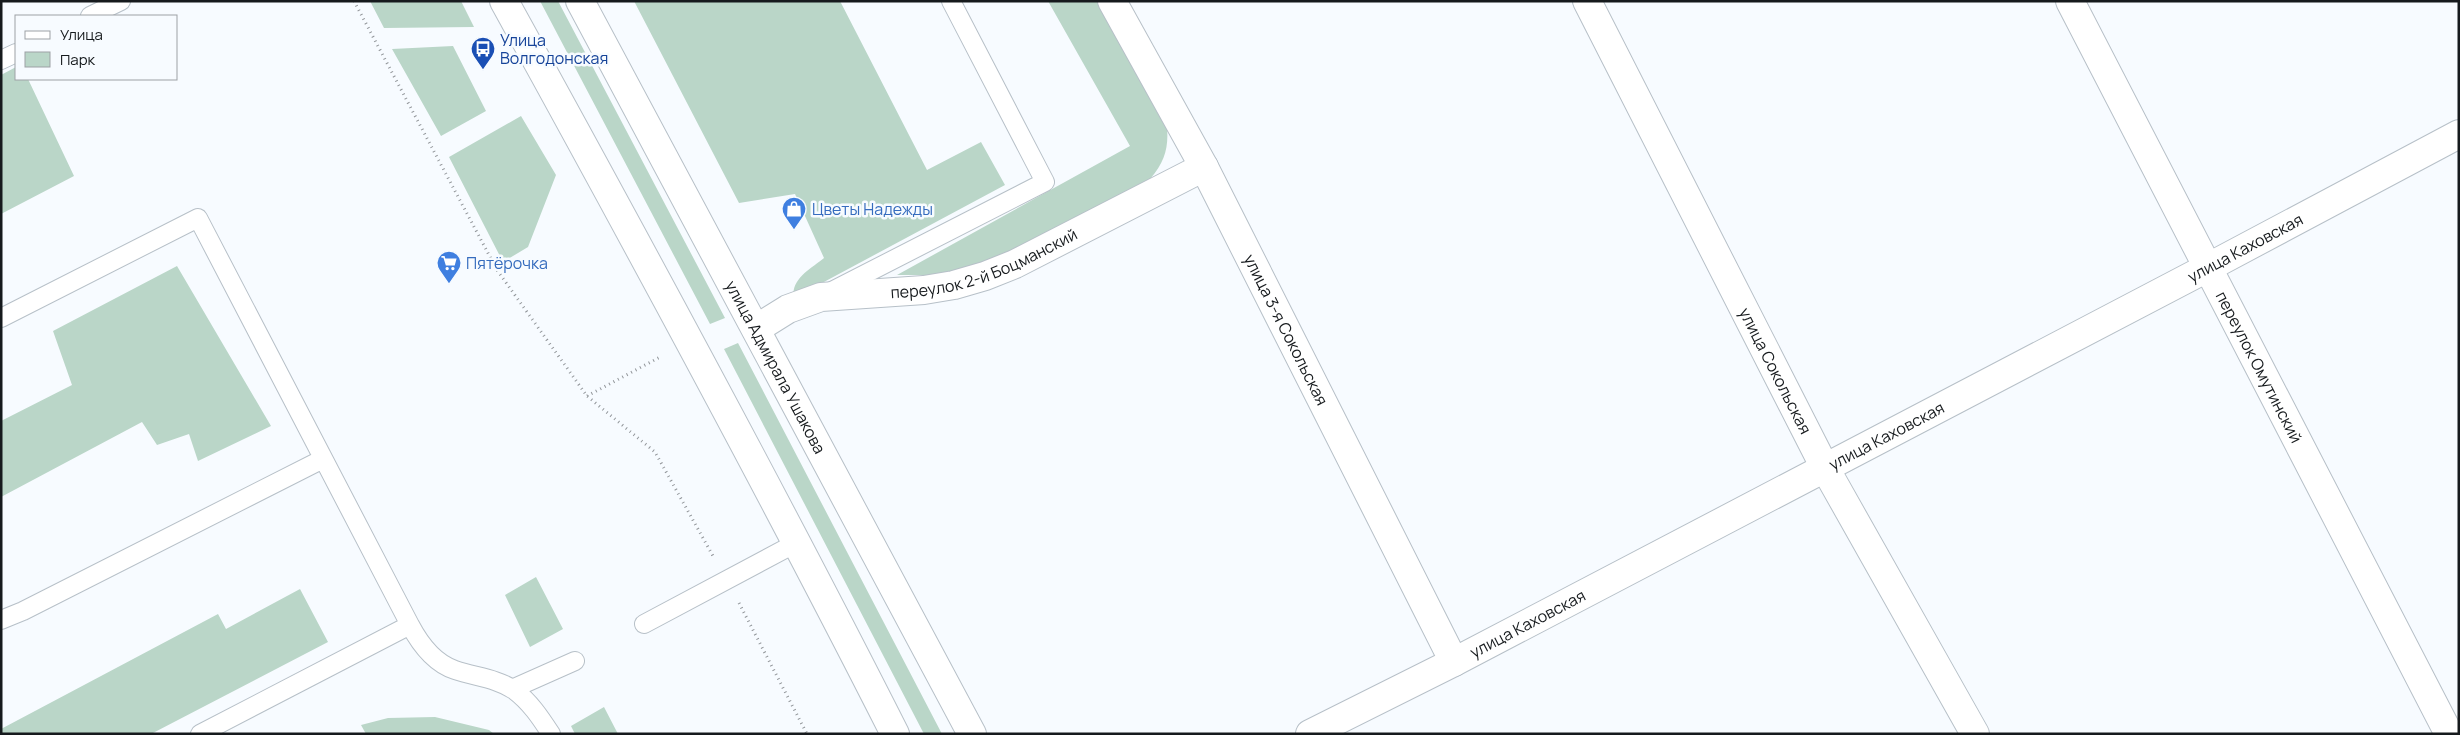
<svg xmlns="http://www.w3.org/2000/svg" width="2460" height="735" font-family="Manrope,sans-serif">
	<style>
		.green { fill: #bad6c8 }
		.lines { fill: none; stroke-linecap: round; stroke-linejoin: round }
		.lane-casing { stroke: #b7c0c8; stroke-width: 20 }
		.street-casing { stroke: #b7c0c8; stroke-width: 30 }
		.primary-casing { stroke: #b7c0c8; stroke-width: 30 }
		.path { stroke: #92969a; stroke-width: 3; stroke-dasharray: 1 4; stroke-linecap: butt }
		.lane { stroke: #fff; stroke-width: 18 }
		.street { stroke: #fff; stroke-width: 28 }
		.primary { stroke: #fff; stroke-width: 28 }
		.labels { text-anchor: middle; dominant-baseline: central; stroke-width: 5; stroke-linejoin: round; paint-order: stroke }
		.transit-label { font-size: 16px; fill: #164399; stroke: #f7fbff; text-anchor: start }
		.shop-label { font-size: 16px; fill: #366cbe; stroke: #f7fbff; text-anchor: start }
		.street-label { font-size: 16px; fill: #161a1d; stroke: #f7fbff }
	</style>
	<rect width="100%" height="100%" fill="#f7fbff"/>
	<!-- green -->
	<path class="green" d="M370,1H461L474,27L384,28Z
		M540,1H558L725,318L710,324Z
		M634,1H840L927,170L981,142L1005,185L794,298C790,279 812,268 824,258L795,194L739,203Z
		M1048,1H1102L1165,114C1170,140 1168,159 1150,179L1004,256L964,269L933,275H897L1130,146Z
		M453,46L486,111L441,136L392,49Z
		M16,67V79H28L74,176L1,214V75Z
		M521,116L556,175L528,247L503,262L449,157Z
		M177,266L271,426L198,461L189,434L157,445L142,422L1,497V421L72,385L53,331Z
		M738,343L942,734H924L724,349Z
		M536,577L563,629L530,647L505,595Z
		M300,589L328,642L151,734H1V729L218,614L226,629Z
		M604,707L618,734H575L571,726Z
		M435,717L489,730L494,734H366L361,725L388,718Z"/>
	<g class="lines">
		<defs>
			<path id="lane" d="M90,16L121,1
				M1,60L16,53
				M830,292L1045,182L951,1
				M1,318L198,218L410,625
				M1,620L23,611L323,459
				M644,624L798,542
				M512,689L575,661
				M200,734L410,625C420,644 434,663 455,670C475,677 496,678 514,690C530,702 540,717 551,734"/>
			<g id="street">
				<path id="s1" d="M1112,1L1204,167L1454,662"/>
				<path id="s2" d="M1587,1L1825,468L1975,734"/>
				<path id="s3" d="M2070,1L2449,734"/>
				<path id="s4" d="M756,329L788,309L821,297L924,290L954,285L985,276L1015,264L1204,167"/>
				<path id="s5" d="M1310,734L1454,662L2207,268L2459,134"/>
			</g>
			<g id="primary">
				<path d="M504,1C638,244 770,487 895,734"/>
				<path id="s6" d="M580,1L972,734"/>
			</g>
		</defs>
		<!-- lane casing -->
		<use href="#lane" class="lane-casing"/>
		<!-- street casing -->
		<use href="#street" class="street-casing"/>
		<!-- primary casing -->
		<use href="#primary" class="primary-casing"/>
		<!-- path -->
		<path class="path" d="M354,1L497,270L587,396L655,452L713,556
			M587,396L662,356
			M739,603L807,734"/>
		<!-- lane -->
		<use href="#lane" class="lane"/>
		<!-- street -->
		<use href="#street" class="street"/>
		<!-- primary -->
		<use href="#primary" class="primary"/>
	</g>
	<!-- icons -->
	<defs>
		<symbol id="bus-pin" viewBox="-11 -11 22 30"><path d="M0 17L-7.5 6A9.5 9.5 0 1 1 7.5 6Z" fill="#1a4fb4" stroke="#f7fbff"/><path d="M-5-6H5V4H4V6H2V4H-2V6H-4V4H-5ZM-3.5-4V0h7V-4ZM-3.5 1.2v1.5H-2V1.2ZM2 1.2v1.5H3.5V1.2Z" fill="#fff"/></symbol>
		<symbol id="shop-pin" viewBox="-11 -11 22 30"><path d="M0 17L-7.5 6A9.5 9.5 0 1 1 7.5 6Z" fill="#3f7fe0" stroke="#f7fbff"/><path d="M-5-2.5h2.3a2.7 3.5 0 0 1 5.4 0H5L5.5 6h-11ZM-1.5-2.5h3a1.5 2.3 0 0 0-3 0Z" fill="#fff"/></symbol>
		<symbol id="supermarket-pin" viewBox="-11 -11 22 30"><path d="M0 17L-7.5 6A9.5 9.5 0 1 1 7.5 6Z" fill="#3f7fe0" stroke="#f7fbff"/><path d="M-6-5.5h2.5l.6 2H6L4.5 2H-2.5L-4.4-4H-6ZM-1.5 3.2a1.3 1.3 0 1 0 .1 0ZM3 3.2a1.3 1.3 0 1 0 .1 0Z" fill="#fff"/></symbol>
	</defs>
	<g fill-rule="evenodd">
		<use href="#bus-pin" x="469" y="35" width="28" height="38"/>
		<use href="#shop-pin" x="780" y="195" width="28" height="38"/>
		<use href="#supermarket-pin" x="435" y="249" width="28" height="38"/>
	</g>
	<g class="labels">
		<!-- transit labels -->
		<g class="transit-label">
			<text x="500" y="40">Улица<tspan x="500" dy="18">Волгодонская</tspan></text>
		</g>
		<!-- shop labels -->
		<g class="shop-label">
			<text x="812" y="209">Цветы Надежды</text>
			<text x="466" y="263">Пятёрочка</text>
		</g>
		<!-- street labels -->
		<g class="street-label">
			<text stroke="none"><textPath href="#s5" startOffset="1054">улица Каховская</textPath></text>
			<text stroke="none"><textPath href="#s4" startOffset="241">переулок 2-й Боцманский</textPath></text>
			<text stroke="none"><textPath href="#s1" startOffset="372">улица 3-я Сокольская</textPath></text>
			<text stroke="none"><textPath href="#s6" startOffset="415">улица Адмирала Ушакова</textPath></text>
			<text stroke="none"><textPath href="#s3" startOffset="412">переулок Омутинский</textPath></text>
			<text stroke="none"><textPath href="#s2" startOffset="415">улица Сокольская</textPath></text>
			<text stroke="none"><textPath href="#s5" startOffset="649">улица Каховская</textPath></text>
			<text stroke="none"><textPath href="#s5" startOffset="244">улица Каховская</textPath></text>
		</g>
	</g>
	<!-- border -->
	<rect width="2460" height="735" fill="none" stroke="#161a1d" stroke-width="5"/>
	<!-- legend -->
	<rect x="15" y="15" width="162" height="65" fill="#f7fbff" stroke="#9da1a5"/>
	<rect x="25" y="31" width="25" height="8" fill="#ffffff" stroke="#9da1a5"/>
	<text x="60" y="40" font-size="15" fill="#161a1d">Улица</text>
	<rect x="25" y="52" width="25" height="15" fill="#bad6c8" stroke="#9da1a5"/>
	<text x="60" y="65" font-size="15" fill="#161a1d">Парк</text>
</svg>
